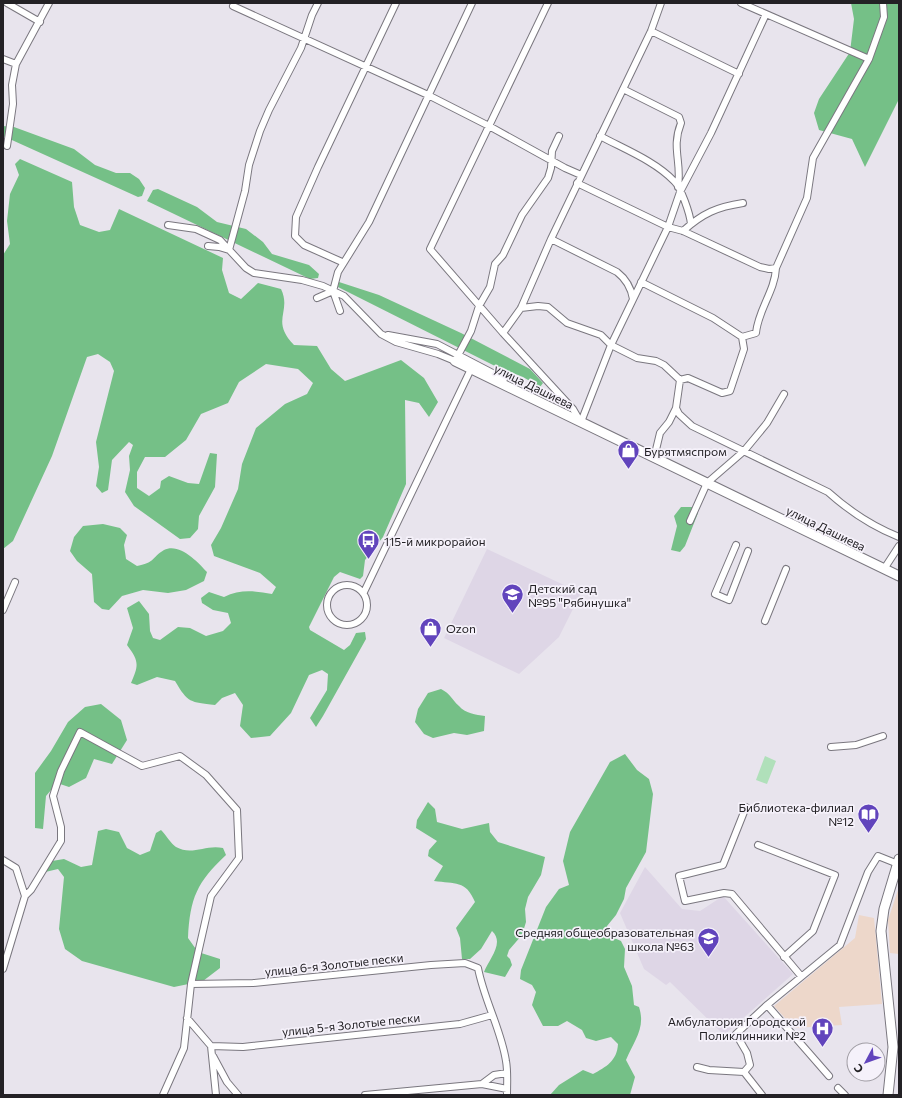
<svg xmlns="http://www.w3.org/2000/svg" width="902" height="1098" font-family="Commissioner,sans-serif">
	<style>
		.built { fill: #ded6e6 }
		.industrial { fill: #edd7ca }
		.green { fill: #b0e0ba }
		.forest { fill: #75c087 }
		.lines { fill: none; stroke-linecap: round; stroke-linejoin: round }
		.street-casing { stroke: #7a777f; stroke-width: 8 }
		.secondary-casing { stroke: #7a777f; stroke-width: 11 }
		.street { stroke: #fff; stroke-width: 6 }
		.secondary { stroke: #fff; stroke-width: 9 }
		.labels { text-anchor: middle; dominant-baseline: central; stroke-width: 3.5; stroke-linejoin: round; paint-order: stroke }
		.street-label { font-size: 12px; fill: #232125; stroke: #f5f1fa }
		.poi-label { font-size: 12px; fill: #232125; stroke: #f5f1fa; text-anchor: start }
	</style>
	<rect width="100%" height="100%" fill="#e8e4ed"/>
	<!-- built -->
	<path class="built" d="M487,549L581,593L559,637L519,674L444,638Z
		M645,867L682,909L700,911L723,896L793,974L724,1035L670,982L666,985L644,969L620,913Z"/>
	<!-- industrial -->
	<path class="industrial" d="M899,887V954L890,953L888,920Z
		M859,915L874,918L882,1004L839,1007L842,1025L794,1028L774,1006L855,938Z"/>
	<!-- green -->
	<path class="green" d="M765,756L776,761L767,784L756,780Z"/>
	<!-- forest -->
	<path class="forest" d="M851,3H899V99L865,167L852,139L819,130L814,113L819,99L850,52L854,19Z
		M3,126L14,127L74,149L95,165L116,173H130L139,179L145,188L142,196L138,197L3,136Z
		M20,159L72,182L74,207L80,225L99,232L110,230L119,209L223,258L222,270L229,293L241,299L258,283L281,289C292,312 270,320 294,345L317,346L331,369L345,381L401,360L424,378L438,402L429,417L419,403L405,400L406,484L383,537L365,560L363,576L360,579L340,572L334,577L309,627L310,630L344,650L350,645L356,633L365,632L366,639L323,716L316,727L310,718L327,690L328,674L322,670L309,675L291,713L270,736L251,738L240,726L243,705L235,693L222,698L215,705C190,702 188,703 175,681L157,677L137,685L131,683C139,665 139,661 127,645L133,628L127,608L139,601L149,614L150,631L153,638L160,640L178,627L190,628L206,636L223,631L231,623L228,613L213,610L202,603L201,598L209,592L224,597C240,589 255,591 272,594L276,587L260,573L214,556L211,545L221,528L238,489L242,464L256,428L285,404L307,394L313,383L298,369L266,364L239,382L228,403L201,414L186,440L165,457H145L137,472V488L149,496L160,488L161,481L169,476L188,483L199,484L210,453L217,454L215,487L199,516L198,529L190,538L180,539L134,506L125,492L130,470L129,456L133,445L129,442L112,460L108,490L102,493L96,486L99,467L96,442L114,371L110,362L98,354L87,357L52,456L13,541L3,549V255L10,244L7,221L10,194L19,175L15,164Z
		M158,189L197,207L217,222L246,229L263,242L272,254L309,265L319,274L318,278L310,279L147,201L153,190Z
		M339,282L379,295L461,333L530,369L543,383L540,387L523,377L495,366L338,287Z
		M681,507H693L698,513L685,546L680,552L671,550L677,526L674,516Z
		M103,524L120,528L127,535L124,545L126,559L137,566C156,562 151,558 164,550C179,542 198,562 207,572L204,581L186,590L168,593L143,590L122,596L109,610L102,609L94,602L92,574L77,561L70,551L74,537L83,526Z
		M441,689C451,694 451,699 459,706C465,713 476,715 485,716L484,731L467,735L454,733L433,738L424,734L415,722L418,709L428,693Z
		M101,704L121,720L127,740L112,764L94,759L86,778L69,787L57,783L46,796L43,829L35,828V773L51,751L68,722L85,707Z
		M625,754L637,770L649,779L653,794L646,852L626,888L624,899L616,915L607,926L608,933L612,937L621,941L625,949L624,967L632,986L634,1005L639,1007C646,1028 634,1041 626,1060L635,1077L630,1095H550L559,1085L583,1070L593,1074C606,1067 617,1061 618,1044L611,1037L596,1041L586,1038L582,1030L567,1021L558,1026H543L532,1005L536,992L532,985L520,979L521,970L546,907L559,889L569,885L563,861L570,832L610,762Z
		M428,802L435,809L437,822L462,829L489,823L490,832L498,842L545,857L541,875L528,897L525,909L526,922L522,935L509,950L507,956L510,959L512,965L505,977L484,972C489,959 505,943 492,931L481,949L470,959H462L460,938L456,928L475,902C466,880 455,884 434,881L443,866L428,856L429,850L437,841L416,828L417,820Z
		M106,829L119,832L127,848L140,855L150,851L156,833L161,830C166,835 171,844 176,847C192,856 206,844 223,848L226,855C197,882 190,898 188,938L198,952L220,959V968L203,981L174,987L82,961L65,949L59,929L64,877L58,869L41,873L52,861L64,859L81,867L92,865L98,831Z"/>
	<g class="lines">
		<defs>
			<path id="street" d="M7,3L40,22
				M548,3L430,249L503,333L573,409L580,421
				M741,3L869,59
				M233,6L428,95L489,126L565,168L581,175
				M651,31L739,74
				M3,59L16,64L49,3
				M623,89L679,117L681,123C671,148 682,162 678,187
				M600,136C624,149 655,161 674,181C681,187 690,214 691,224
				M7,146L13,104L12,85L16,64
				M577,183L668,227L683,231L760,267L769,269L776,268
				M168,225L196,229L220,240L246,268L254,273L302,280L323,286L344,296L381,334L396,342L438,354L455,361L471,331L479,306L490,287L495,264L503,255L522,215L548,178L551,168L552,151L559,136
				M683,231C703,213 717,207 743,203
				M551,239L617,272C626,279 631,287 633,299
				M208,246L219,247L229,250L245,191L249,165L260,131L269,110L301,48L312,15L318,3
				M342,262L304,245L295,236L296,217L318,167L396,3
				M641,282L713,318L742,337
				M317,298L333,291
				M521,308L538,306L548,307L567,323L601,335L611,345L637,358L656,361L664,365L680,380
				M340,311L333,291L338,272L369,222L472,3
				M503,333L521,308L551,239L651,31L661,3
				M388,335L437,344L504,379
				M676,408L679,414L692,426L828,492C848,510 874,527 899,537
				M581,422L611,345L668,227L680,192L711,133L766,14
				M654,458L660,433L669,422L676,408L680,380L688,378L722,393L730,391L744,349L742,337L756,333C758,310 775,291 776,268L807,198L813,158L869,59L884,17L883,3
				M690,521L707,483L744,451L767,423L784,394
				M736,545L715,594L729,600L748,551
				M884,569L899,546
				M327 605a20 20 0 1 1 40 0a20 20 0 1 1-40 0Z
				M364,592L471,369
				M3,610L15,582
				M765,621L786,569
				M831,747L856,745L883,736
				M746,807L723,865L679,876L685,901L724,893L732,894L801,976
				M758,845L835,875L813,931L784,957
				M3,860L16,868L25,896
				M3,969L25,896L31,890L61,841V827L53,796L61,771L80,732L142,766L180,756L206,775L237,810L239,858L211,896L191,984L184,1048L163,1095
				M191,984L253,983L431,965L465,963L478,968C484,1000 501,1029 506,1061C508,1072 507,1084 507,1095
				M187,1018L211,1046L216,1095
				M211,1046L243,1047L460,1024L492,1015
				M213,1056L227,1082L238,1095
				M697,1067L709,1070L744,1072
				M829,1076L767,1005L840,945L868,872L878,856L898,864
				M482,1084L507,1089
				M838,1088L845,1095
				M365,1095L482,1084L494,1075L507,1073
				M762,1095L744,1072L750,1065L747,1053L736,1034L767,1005"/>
			<path id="secondary" d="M455,361L899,576
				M888,1095L893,1047L881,931L884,909L899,859"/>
		</defs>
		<!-- street casing -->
		<use href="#street" class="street-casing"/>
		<!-- secondary casing -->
		<use href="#secondary" class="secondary-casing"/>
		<!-- street -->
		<use href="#street" class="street"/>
		<!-- secondary -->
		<use href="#secondary" class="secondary"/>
	</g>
	<!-- icons -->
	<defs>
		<symbol id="shop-pin" viewBox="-11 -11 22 30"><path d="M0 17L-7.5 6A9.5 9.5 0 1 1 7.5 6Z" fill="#6144bc" stroke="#f5f1fa"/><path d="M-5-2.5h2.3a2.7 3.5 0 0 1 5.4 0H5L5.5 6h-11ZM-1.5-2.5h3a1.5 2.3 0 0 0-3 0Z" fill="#fff"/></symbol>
		<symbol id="bus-pin" viewBox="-11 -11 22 30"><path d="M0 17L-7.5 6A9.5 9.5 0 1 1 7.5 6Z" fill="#6144bc" stroke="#f5f1fa"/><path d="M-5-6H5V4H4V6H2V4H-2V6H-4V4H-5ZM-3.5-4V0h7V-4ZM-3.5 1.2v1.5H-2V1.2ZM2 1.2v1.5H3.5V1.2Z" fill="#fff"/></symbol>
		<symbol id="school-pin" viewBox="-11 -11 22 30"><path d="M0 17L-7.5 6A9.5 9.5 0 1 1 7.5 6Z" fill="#6144bc" stroke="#f5f1fa"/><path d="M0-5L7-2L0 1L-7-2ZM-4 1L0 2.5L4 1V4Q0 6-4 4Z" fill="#fff"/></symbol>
		<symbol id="library-pin" viewBox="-11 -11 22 30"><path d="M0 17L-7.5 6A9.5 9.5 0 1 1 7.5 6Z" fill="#6144bc" stroke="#f5f1fa"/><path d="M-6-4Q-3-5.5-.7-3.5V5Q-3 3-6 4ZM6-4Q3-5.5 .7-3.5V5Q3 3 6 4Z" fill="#fff"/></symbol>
		<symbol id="hospital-pin" viewBox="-11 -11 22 30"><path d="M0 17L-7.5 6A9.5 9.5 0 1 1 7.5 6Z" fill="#6144bc" stroke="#f5f1fa"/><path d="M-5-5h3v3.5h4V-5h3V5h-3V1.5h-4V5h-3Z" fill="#fff"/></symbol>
	</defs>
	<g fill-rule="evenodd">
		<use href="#shop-pin" x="616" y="438" width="25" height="34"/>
		<use href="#bus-pin" x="356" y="528" width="25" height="34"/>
		<use href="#school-pin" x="500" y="582" width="25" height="34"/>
		<use href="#shop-pin" x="418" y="616" width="25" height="34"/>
		<use href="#library-pin" x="856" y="802" width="25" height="34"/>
		<use href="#school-pin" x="696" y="926" width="25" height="34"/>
		<use href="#hospital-pin" x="810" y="1016" width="25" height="34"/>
	</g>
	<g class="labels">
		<!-- street labels -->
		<g class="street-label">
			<text transform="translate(534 386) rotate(26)">улица Дашиева</text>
			<text transform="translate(826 528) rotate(26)">улица Дашиева</text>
			<text transform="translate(334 964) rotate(-6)">улица 6-я Золотые пески</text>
			<text transform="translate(351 1024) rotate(-6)">улица 5-я Золотые пески</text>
		</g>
		<!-- poi labels -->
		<g class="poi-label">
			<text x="644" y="451">Бурятмяспром</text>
			<text x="384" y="541">115-й микрорайон</text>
			<text x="528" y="588">Детский сад<tspan x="528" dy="14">№95 "Рябинушка"</tspan></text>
			<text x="446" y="628">Ozon</text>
			<text x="854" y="807" text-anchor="end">Библиотека-филиал<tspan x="854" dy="14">№12</tspan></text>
			<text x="694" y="932" text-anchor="end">Средняя общеобразовательная<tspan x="694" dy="14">школа №63</tspan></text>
			<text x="806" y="1021" text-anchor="end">Амбулатория Городской<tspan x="806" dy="14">Поликлинники №2</tspan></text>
		</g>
	</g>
	<!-- border -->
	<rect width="902" height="1098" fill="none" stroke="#232125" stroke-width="8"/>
	<!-- north arrow -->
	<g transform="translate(866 1062) rotate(229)"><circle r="19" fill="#f5f1fa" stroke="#a19ea5"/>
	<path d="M0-3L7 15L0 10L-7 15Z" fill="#6144bc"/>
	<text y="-6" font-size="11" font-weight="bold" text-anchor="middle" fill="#232125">С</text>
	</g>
</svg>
